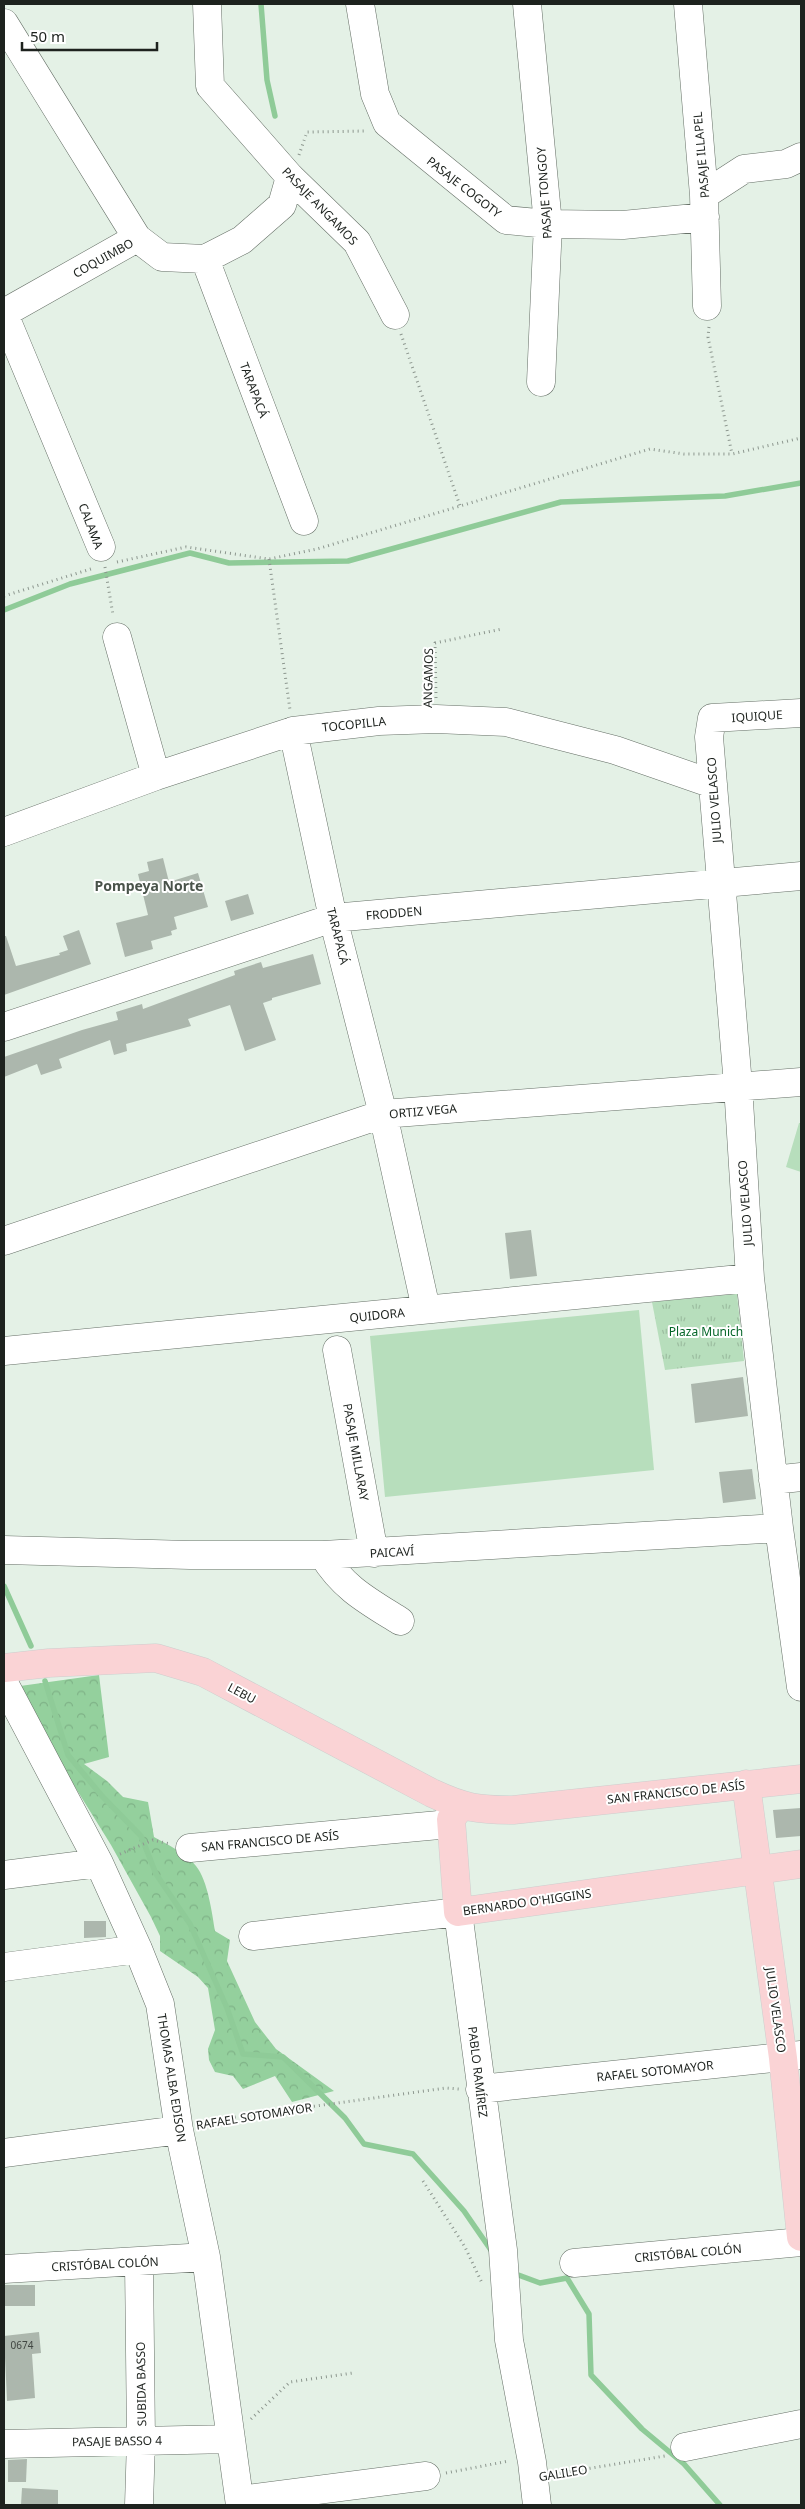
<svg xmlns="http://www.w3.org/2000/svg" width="805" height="2509" font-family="'Noto Sans',sans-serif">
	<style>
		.forest { fill: url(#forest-crowns) }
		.park { fill: url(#park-tufts) }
		.garden { fill: #b7debc }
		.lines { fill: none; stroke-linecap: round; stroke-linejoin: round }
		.stream { stroke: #8fcb98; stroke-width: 5.5 }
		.building { fill: #acb7ad }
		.minor-casing { stroke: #667067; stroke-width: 29 }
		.major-casing { stroke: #cdcece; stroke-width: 29 }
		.path { stroke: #8d978f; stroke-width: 3; stroke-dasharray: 1 4; stroke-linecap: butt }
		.minor { stroke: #fff; stroke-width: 28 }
		.major { stroke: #fad3d5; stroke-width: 28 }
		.labels { text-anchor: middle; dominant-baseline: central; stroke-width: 4; stroke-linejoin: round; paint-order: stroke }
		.number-label { font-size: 10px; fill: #414742 }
		.street-label { font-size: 12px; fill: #1d221e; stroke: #fff }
		.park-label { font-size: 12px; fill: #046528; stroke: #fff }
		.neighbourhood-label { font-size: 14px; font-weight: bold; fill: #49534a; stroke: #fff }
	</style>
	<defs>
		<pattern id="forest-crowns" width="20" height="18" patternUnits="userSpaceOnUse" patternTransform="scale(1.25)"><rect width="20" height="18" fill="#94d09d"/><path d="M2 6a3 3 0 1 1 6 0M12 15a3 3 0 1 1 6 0" fill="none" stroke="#7fb287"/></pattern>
		<pattern id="park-tufts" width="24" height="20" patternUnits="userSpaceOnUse" patternTransform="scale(1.25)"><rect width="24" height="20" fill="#b7debc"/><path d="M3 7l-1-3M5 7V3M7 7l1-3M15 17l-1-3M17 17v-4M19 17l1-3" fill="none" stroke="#9dbea1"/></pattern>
	</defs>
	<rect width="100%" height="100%" fill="#e4f1e6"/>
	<!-- forest -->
	<path class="forest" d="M99,1675L109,1757L84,1764L107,1781L123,1797L148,1802L154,1837C168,1845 186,1853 196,1866C208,1881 212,1913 215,1931L230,1940L227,1961L255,2022L276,2049L334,2091L292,2102L275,2076L243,2089L233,2076L215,2072L209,2060L208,2049L215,2030L208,1988L198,1977L160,1951V1936L151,1917L111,1845L13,1687Z"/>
	<!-- park -->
	<path class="park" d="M737,1294L744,1361L665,1370L652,1302Z"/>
	<!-- garden -->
	<path class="garden" d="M799,1123H801V1172L786,1167Z
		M639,1310L654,1470L385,1497L370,1336Z"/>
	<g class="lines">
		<!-- stream -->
		<path class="stream" d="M261,4L267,80L275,116
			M4,610L70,584L190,553L229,563L348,561L561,502L725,496L801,483
			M4,1586L31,1646
			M45,1681L68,1755L102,1796L141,1836L156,1874L190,1924L227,2008L243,2054L283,2057L345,2118L364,2144L413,2154L464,2211L493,2253
			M513,2273L540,2283L567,2278L589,2314L591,2375L642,2429L684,2464L720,2505"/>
	</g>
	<!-- building -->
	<path class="building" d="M163,858L169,882L198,873L208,907L174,917L177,929L171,931L172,935L151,941L153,949L125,957L116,923L148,915L138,874L149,871L147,862Z
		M248,894L254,914L231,921L225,901Z
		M79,930L91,964L4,995V936H6L16,966L60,955L59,953L68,950L63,936Z
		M313,954L321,984L272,998V1000L263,1003L276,1040L245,1051L230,1005L188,1019L191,1026L126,1044L127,1051L114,1055L110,1040L59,1059L62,1068L41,1075L37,1064L4,1077V1057L82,1030L118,1020L116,1012L142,1004L143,1009L235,975L234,971L261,962L263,968Z
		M531,1230L537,1276L510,1279L505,1233Z
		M743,1377L748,1416L695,1423L691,1384Z
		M752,1469L756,1499L723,1503L719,1472Z
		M801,1808V1836L776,1838L773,1810Z
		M84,1921H106V1937L84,1938Z
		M4,2285H35V2306H4Z
		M39,2332L41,2353L32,2354L35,2398L7,2401L4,2336Z
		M27,2459L26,2482H8V2460Z
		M22,2488L58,2490V2505H21Z"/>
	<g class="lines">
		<defs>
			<path id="minor" d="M207,4L210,86L290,177L357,242L395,315
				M360,4L375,94L387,123L506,220L548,224L623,225L705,217
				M527,4L548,224L541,382
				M688,4L704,195L707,306
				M4,23L137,238L162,257L205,259L242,240L282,205L290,177
				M704,195L744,169L786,164L801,157
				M205,259L304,521
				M4,313L137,238
				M4,314L101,547
				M117,637L156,776
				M801,713L712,718L709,737L738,1085L750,1278L779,1528L801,1687
				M293,731L333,918L383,1114L426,1309
				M4,832L156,776L293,731L379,721L436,719L506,722L615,750L713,784
				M4,1027L333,918L801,876
				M4,1241L383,1114L801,1082
				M337,1350L374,1553
				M4,1351L750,1278
				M773,1480L801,1477
				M4,1550L190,1555H323L779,1528
				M323,1555C343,1588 368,1601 400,1621
				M4,1683L99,1863L138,1949L160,2004L179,2130L206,2257L240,2505
				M190,1848L439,1825L451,1819
				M4,1875L99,1863
				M253,1936L458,1912L503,2250L509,2340L532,2462L537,2505
				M4,1967L138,1949
				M480,2089L801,2055
				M4,2153L179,2130
				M574,2263L801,2242
				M4,2269L206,2257
				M4,2444L231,2439
				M685,2447L801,2424
				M240,2500L426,2476
				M139,2505L141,2440L139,2262"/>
			<path id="major" d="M4,1668L49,1663L156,1658L203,1672L432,1793C464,1808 478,1810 513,1810L801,1779
				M746,1784L783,2058L801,2237
				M461,1806L451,1819L458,1912L801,1864"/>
		</defs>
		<!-- minor casing -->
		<use href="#minor" class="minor-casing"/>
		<!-- major casing -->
		<use href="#major" class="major-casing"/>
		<!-- path -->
		<path class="path" d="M299,155L307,132L366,131
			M709,327L708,337L732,454
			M401,334L460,506
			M269,559L290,710
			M117,562L186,547L269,559L317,549L650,449L684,454H732L801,438
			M105,567L113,615
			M4,596L94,568
			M436,698L435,643L502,629
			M120,1854L153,1840L170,1844
			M200,2122L446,2088L459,2089
			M423,2181L465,2247L482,2283
			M251,2419L290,2382L353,2373
			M446,2473L509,2461
			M555,2474L665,2456"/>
		<!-- minor -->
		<use href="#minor" class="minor"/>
		<!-- major -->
		<use href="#major" class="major"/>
	</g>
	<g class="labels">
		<!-- number labels -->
		<g class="number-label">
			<text x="22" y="2345">0674</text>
		</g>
		<!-- street labels -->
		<g class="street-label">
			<text transform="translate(701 155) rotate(-95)">PASAJE ILLAPEL</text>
			<text transform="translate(464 187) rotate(38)">PASAJE COGOTY</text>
			<text transform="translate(544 193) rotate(-94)">PASAJE TONGOY</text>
			<text transform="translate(320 206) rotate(46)">PASAJE ANGAMOS</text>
			<text transform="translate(103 258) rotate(-29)">COQUIMBO</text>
			<text transform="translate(254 390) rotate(69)">TARAPACÁ</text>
			<text transform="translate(91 526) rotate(69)">CALAMA</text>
			<text transform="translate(428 678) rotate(-89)">ANGAMOS</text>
			<text transform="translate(757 716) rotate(-4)">IQUIQUE</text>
			<text transform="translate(354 724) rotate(-6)">TOCOPILLA</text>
			<text transform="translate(714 800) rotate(-94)">JULIO VELASCO</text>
			<text transform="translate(394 913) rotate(-5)">FRODDEN</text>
			<text transform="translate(338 936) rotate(76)">TARAPACÁ</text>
			<text transform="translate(423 1111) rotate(-5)">ORTIZ VEGA</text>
			<text transform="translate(745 1203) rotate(-94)">JULIO VELASCO</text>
			<text transform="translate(377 1315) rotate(-6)">QUIDORA</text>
			<text transform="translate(356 1452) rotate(80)">PASAJE MILLARAY</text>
			<text transform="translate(392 1552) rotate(-3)">PAICAVÍ</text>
			<text transform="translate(242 1693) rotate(28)">LEBU</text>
			<text transform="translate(676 1792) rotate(-6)">SAN FRANCISCO DE ASÍS</text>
			<text transform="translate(270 1841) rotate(-5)">SAN FRANCISCO DE ASÍS</text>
			<text transform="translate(527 1902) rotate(-8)">BERNARDO O'HIGGINS</text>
			<text transform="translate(776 2010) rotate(82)">JULIO VELASCO</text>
			<text transform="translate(655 2071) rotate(-6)">RAFAEL SOTOMAYOR</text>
			<text transform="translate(478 2072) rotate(83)">PABLO RAMÍREZ</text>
			<text transform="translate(172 2078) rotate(81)">THOMAS ALBA EDISON</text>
			<text transform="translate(254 2116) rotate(-9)">RAFAEL SOTOMAYOR</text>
			<text transform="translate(688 2253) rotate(-5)">CRISTÓBAL COLÓN</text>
			<text transform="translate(105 2264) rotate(-3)">CRISTÓBAL COLÓN</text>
			<text transform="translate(141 2384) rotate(-91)">SUBIDA BASSO</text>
			<text transform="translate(117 2441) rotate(-1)">PASAJE BASSO 4</text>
			<text transform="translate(563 2473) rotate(-9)">GALILEO</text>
		</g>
		<!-- park labels -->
		<g class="park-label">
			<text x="706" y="1331">Plaza Munich</text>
		</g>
		<!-- neighbourhood labels -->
		<g class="neighbourhood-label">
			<text x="149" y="885">Pompeya Norte</text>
		</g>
	</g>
	<!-- border -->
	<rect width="805" height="2509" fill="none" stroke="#1d221e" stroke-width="10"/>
	<!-- scale -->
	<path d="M22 42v8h135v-8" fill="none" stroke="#1d221e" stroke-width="2.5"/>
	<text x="30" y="42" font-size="15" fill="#1d221e" stroke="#ffffff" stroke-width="4" paint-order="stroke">50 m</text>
</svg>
